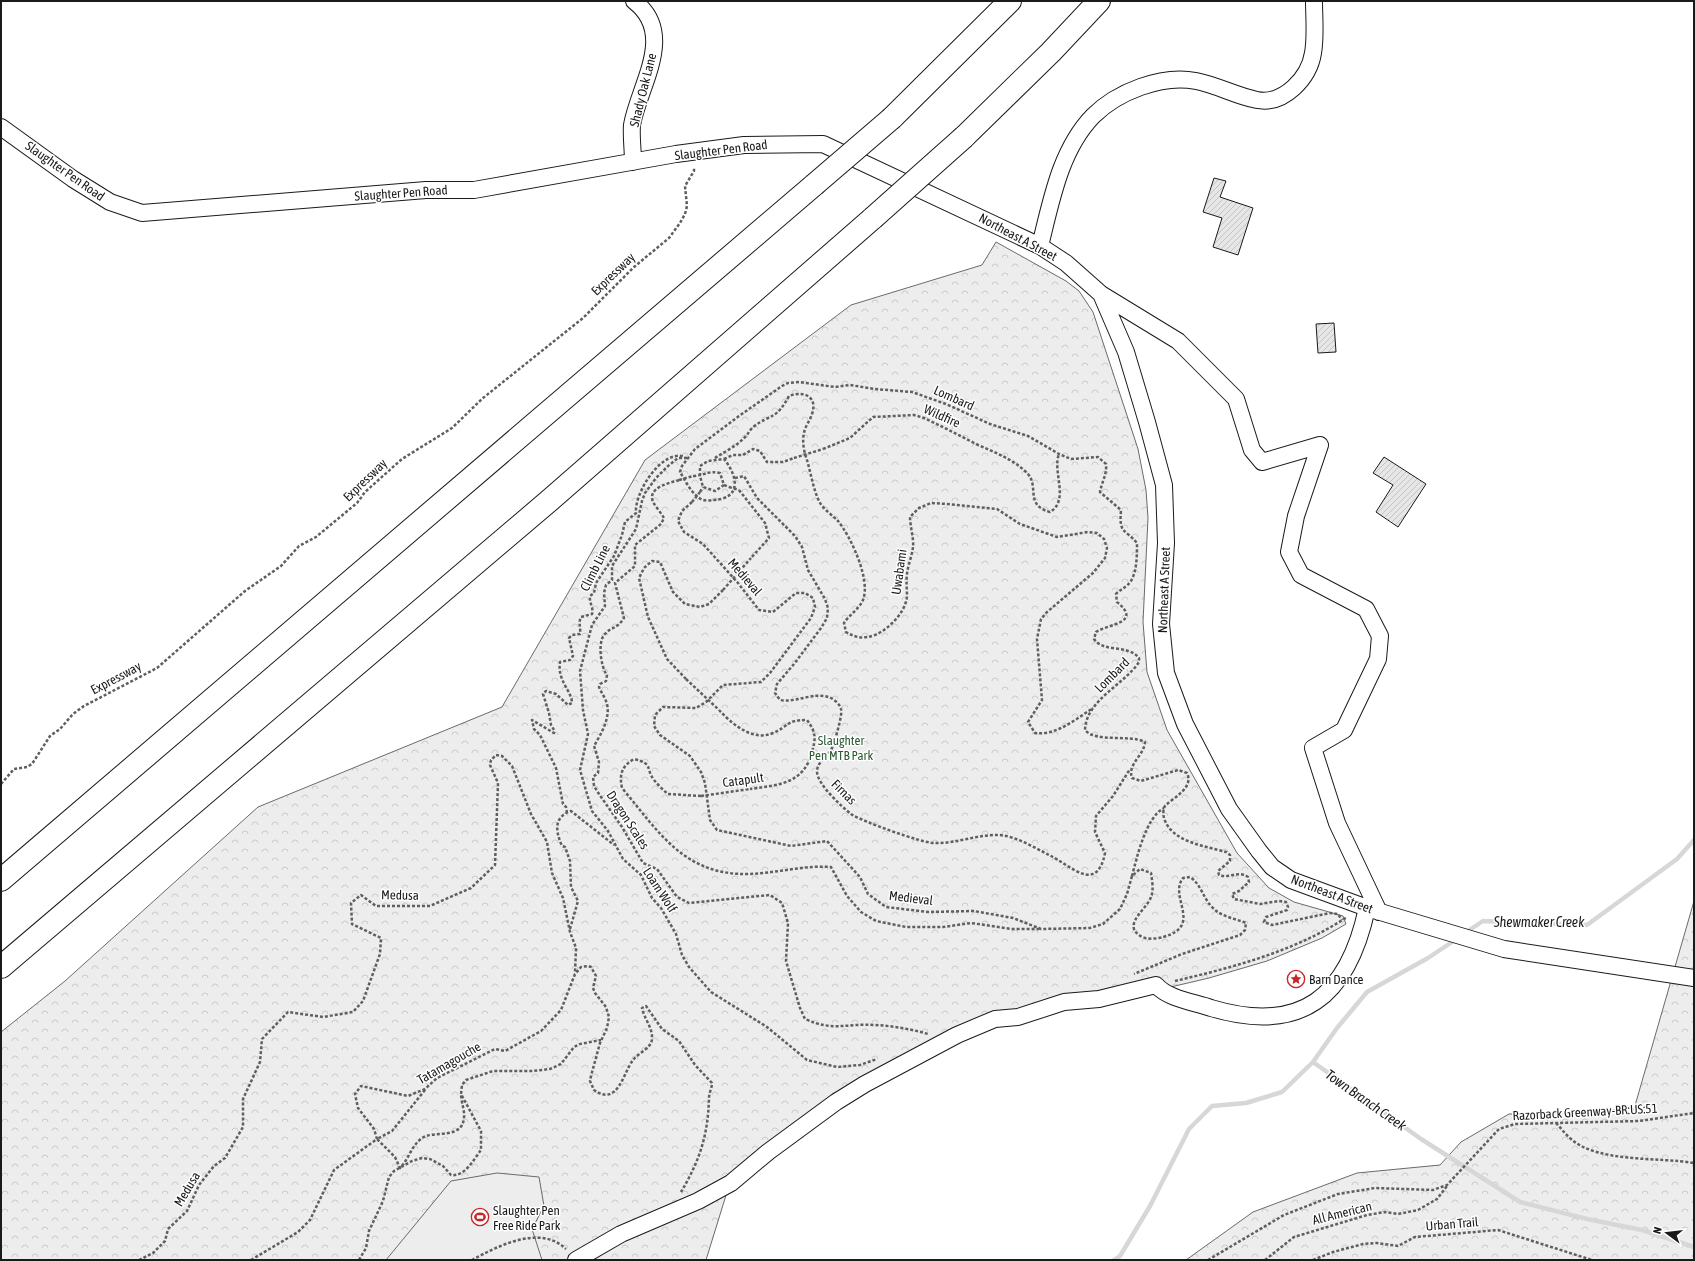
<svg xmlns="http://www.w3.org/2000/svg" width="1695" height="1261" font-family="'Asap Condensed',sans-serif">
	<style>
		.park { fill: url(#park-crowns); stroke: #6a6a6a }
		.pitch { fill: #ededed; stroke: #6a6a6a }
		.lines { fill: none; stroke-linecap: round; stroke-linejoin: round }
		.stream { stroke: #d7d7d7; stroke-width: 4.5 }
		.building { fill: url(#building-hatch); stroke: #1a1a1a }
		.minor-casing { stroke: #1a1a1a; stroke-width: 18 }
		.highway-casing { stroke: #1a1a1a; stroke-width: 24 }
		.path { stroke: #5f5f5f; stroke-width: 2.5; stroke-dasharray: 3 2; stroke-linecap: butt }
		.minor { stroke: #fff; stroke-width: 16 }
		.highway { stroke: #fff; stroke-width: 22 }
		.highway-bridge-casing { stroke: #1a1a1a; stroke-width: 24; stroke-linecap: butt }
		.path-bridge { stroke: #5f5f5f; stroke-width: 2.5; stroke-dasharray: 3 2; stroke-linecap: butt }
		.highway-bridge { stroke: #fff; stroke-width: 22 }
		.labels { text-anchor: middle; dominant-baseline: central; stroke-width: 3; stroke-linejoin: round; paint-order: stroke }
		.street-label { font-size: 13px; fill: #1a1a1a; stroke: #fff }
		.park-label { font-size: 13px; fill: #2b5a34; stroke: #fff }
		.poi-label { font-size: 13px; fill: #1a1a1a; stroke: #fff; text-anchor: start }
		.water-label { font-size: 14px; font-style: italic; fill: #1a1a1a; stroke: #fff }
	</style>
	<defs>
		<pattern id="park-crowns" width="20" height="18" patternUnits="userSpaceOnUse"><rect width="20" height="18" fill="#ededed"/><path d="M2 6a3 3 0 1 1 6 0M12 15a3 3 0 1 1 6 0" fill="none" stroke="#cbcbcb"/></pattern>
		<pattern id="building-hatch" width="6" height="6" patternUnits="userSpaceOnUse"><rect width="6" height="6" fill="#e6e6e6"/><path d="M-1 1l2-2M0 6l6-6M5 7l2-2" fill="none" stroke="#c5c5c5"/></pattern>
	</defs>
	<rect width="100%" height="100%" fill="#fff"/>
	<!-- park -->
	<path class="park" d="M996,242L1066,281L1079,291L1093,312L1138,449L1146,490L1148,518L1143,622L1147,672L1167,730L1237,853L1269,888L1294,902L1343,916L1346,924L1322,938L1267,961L1209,978L1128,997L1065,1007L998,1024L862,1089L727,1192L706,1260H1V1032L65,981L258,807L502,707L645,460L851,305L982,265Z
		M1694,901V1260H1186L1253,1212L1357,1173L1440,1165L1461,1142L1509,1114L1634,1109Z"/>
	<!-- pitch -->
	<path class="pitch" d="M497,1173L539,1177L544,1206L532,1229L542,1260H386L451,1181Z"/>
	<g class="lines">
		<!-- stream -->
		<path class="stream" d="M1465,933L1483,921L1587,925L1677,859L1694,840
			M1313,1062L1337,1028L1367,992L1428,958L1458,938
			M1114,1260L1120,1256L1150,1206L1189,1129L1212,1106L1246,1103L1282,1092L1313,1062L1421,1139L1520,1202L1587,1219L1642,1230L1694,1247"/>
	</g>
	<!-- building -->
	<path class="building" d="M1214,178L1226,181L1220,197L1253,208L1238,255L1213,247L1222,218L1203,212Z
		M1334,323L1336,352L1318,353L1316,324Z
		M1384,457L1426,484L1398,527L1376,512L1393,485L1373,473Z"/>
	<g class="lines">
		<defs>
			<path id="minor" d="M1,127L73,179L110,202L142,213L426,190H474L676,154L744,145L823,144L1040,246L1066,263L1101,294L1126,352L1147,422L1164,485L1166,543L1161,624L1166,673L1185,724L1229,809L1259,851L1272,867L1291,880L1367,908L1504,949L1694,978
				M633,162C633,150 631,136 632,125C639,85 677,34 634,1
				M1040,246C1051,202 1060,150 1093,116C1117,92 1162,74 1196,81C1217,85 1236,96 1257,100C1284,105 1309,78 1313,53C1316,36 1314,17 1314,1
				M1101,294L1178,341L1236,399L1252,450L1262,462L1320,445L1296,516L1289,552L1301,575L1366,609L1380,636L1378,659L1344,730L1313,748L1337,823L1379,912
				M576,1260L621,1234L698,1201L731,1183L768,1152L836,1102L865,1084L957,1035L995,1019L1018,1017L1064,1002L1099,999L1156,985C1168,999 1194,1002 1211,1008C1301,1035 1348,997 1367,908"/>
			<path id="highway" d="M892,118L1010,1
				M964,137L1051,52L1099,1
				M1,880L814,185
				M1,967L550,500L873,218"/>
		</defs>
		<!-- minor casing -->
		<use href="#minor" class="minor-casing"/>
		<!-- highway casing -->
		<use href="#highway" class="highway-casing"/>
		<!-- path -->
		<path class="path" d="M823,449L850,438L873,417L914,415L924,418C941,426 957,434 974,443C993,452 1012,458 1027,473C1040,486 1024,505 1050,512C1070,500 1052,472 1059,454
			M687,458H678L668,466L656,478L645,493L642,501L636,529L612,566V580L606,585L604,593L605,606L592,625L580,671L583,710L588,734L580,770L592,811L608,831L623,859L641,875L652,898L661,908L676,934L682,955L689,967L711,992L767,1027L807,1060L837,1067L860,1065L877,1059
			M715,458C724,452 735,447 743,439C747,436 749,431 753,427C772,413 776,420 789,396C804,390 818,397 812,414C810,421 805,426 804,433C802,442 804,452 807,460C811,474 813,488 819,501C823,509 832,515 838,521C851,537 871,580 863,600C859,609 849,615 844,623L846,632C856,638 863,639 875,635C889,629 906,612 907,596C907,589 906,582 907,574C908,565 912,556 913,547C914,539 910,526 910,517L919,508L931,503L947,504L997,509L1020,524L1057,537L1088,532L1097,533L1104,539L1107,548L1105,558L1093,573L1047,612L1041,619L1037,639L1042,700L1028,722L1035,733C1056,736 1076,719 1093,708
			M724,459L733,455H743L753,449L760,451L767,462H783L794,458
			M693,476C704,476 708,470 720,473L724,485L715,491L703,487L700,476V466L708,461L724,459C738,476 742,499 713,500C708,501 702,501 698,497C690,491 685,480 680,472L682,466L695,449L739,416L782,386L788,383L799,382L835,387L850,385L875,389L912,392L946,404L990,424L1028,436L1059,454L1071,459L1098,457L1106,464C1107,475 1102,481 1100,492L1121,510C1119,534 1124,528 1137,543C1137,555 1137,571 1131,581C1127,587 1121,589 1116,594L1117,602C1143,623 1108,624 1096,632L1094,639C1103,653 1128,644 1139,658V662C1124,685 1086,700 1085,730C1096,743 1129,734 1145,742C1144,756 1127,764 1132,778L1141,781L1178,770L1187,773C1194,788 1174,797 1165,806C1163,809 1163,814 1164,818C1171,842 1205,846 1226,852L1230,855V861L1218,871L1219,875C1229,879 1238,870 1248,877L1249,882L1239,891L1232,894L1234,899L1260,904L1279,901L1286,902L1288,907L1287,910L1266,917L1264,922L1272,925L1330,913L1338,914L1342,920
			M735,478L744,476L757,498L795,536L802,547L808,570L825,599L828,608L827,618L821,628L794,664L777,684L775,693L780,700C796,703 813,692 828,697C833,698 840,704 841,709C843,714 834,745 831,750C826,758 817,762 817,772C818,785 841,806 851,814C861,821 922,843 934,843C956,844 978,834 1000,835C1018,837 1035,848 1051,856C1071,866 1097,894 1105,853L1095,832L1096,816L1113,796L1130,769
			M679,480C670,483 647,487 653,502C656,507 661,513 664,518L661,524L635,545V566L615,583L624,618C616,630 612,626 605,634C597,641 601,668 607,675L606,681L600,684L599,687C601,692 604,696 606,701C612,716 601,734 594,746L599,762L598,773L593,777L594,786L599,794L622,827L643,863L657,869L677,897L689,903L770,895L782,903L788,923L786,961L800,1008L805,1019C834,1032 847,1023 875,1025C893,1026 911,1029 928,1034
			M724,485L729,487
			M739,490L765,523L769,538L751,558
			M700,492L703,487
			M692,502L682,511L678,521L684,532L703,544L738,583L759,610L773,612L796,593H805L813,598L815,607L811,618L770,673L761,682L723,685L706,702L696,708L663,707L655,715L654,726L660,735L690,756L701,772L705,783L710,820L717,830L791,846L827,841L860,877L868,894L886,907L928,912L974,911L1013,918L1041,929L1090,928L1103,924L1120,909L1127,894L1132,876L1140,869L1151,873C1152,880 1154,890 1151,897C1147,909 1123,924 1139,935C1145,940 1157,939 1163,937C1204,926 1168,897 1183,878L1190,877C1201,884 1203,898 1212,907C1221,917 1234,918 1246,923L1245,930L1240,935L1182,954L1134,974
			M686,679L667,659L648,617L639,578L644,568L652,561L660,562L673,592L685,604L700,607L709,604L723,590
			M719,710C732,724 753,742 773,733C790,726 785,720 807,720C816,732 816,738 812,752C804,784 778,785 750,789
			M1,784L14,769L27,767L32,764L50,736L60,729L73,714L84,706L157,668L245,591L281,566L299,546L316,537L357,503L365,492L402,459L452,428L483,398L583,318L634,267L669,238L680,223L685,214L687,206L685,186L694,171V167
			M701,796L668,794C663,790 658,785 654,780C645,768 654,764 634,759C622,766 619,774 622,788C659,832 684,876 750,874C777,873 804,865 831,867L847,896L861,912L876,921L906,927H943L971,923L1012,929H1039
			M567,813L566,807L563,804L556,768L540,735L534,729L532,720L554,733V730L551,725L549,713L543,694L546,691L556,694L568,705L572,703C572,691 557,681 560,662L570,660L573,656L569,638L572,635L580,634C581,628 578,623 581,617L592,614C594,608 589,603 590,596L594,593L596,583L614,556L622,535L625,522L636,513C634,493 662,448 685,457
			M1132,876C1137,857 1146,817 1164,808
			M570,929L578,901L571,887L570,861L565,847L562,846C555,830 554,817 571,811L614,845
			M1175,981C1234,967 1296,951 1347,917
			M425,1090L392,1131L377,1139L395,1157L400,1168C409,1159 411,1146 422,1138C434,1130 462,1140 464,1118C465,1111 461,1102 461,1093
			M1556,1123C1561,1128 1565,1134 1571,1139C1598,1163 1660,1157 1694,1163
			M139,1260L153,1253L165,1241L168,1229L187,1211L199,1185L214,1166L225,1158L243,1127V1099L260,1062L262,1039L288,1012L323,1017L353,1012L363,1001L380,954L381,938L352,924L351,903L361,895L376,906H430L471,888L495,865L498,783L490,765L491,760L496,755L502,756L512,766L531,814L547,842L552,873L563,898L570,932L576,948L575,973
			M251,1260L298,1232L310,1220L334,1170L377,1139L374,1129L358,1108L355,1094L361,1086L408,1096L425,1089L437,1078L495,1049L505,1051L541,1031L561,1010L575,974L581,967L588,966L591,967L596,976L593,988L595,993L606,1007L609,1017L607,1028L600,1043L591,1076L590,1081L594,1090C618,1107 623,1073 633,1060C639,1052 653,1048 652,1037C652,1027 644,1018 642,1008L646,1006L662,1029L679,1041L695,1065L712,1083C712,1088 709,1093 709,1098C708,1135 700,1160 681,1192
			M359,1260L366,1248L369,1231L383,1201L389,1177L394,1171L412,1161L422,1158L430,1159L443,1166L451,1175C465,1177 474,1159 481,1150V1131L461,1094L462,1085L466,1080L493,1071H533L550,1069L561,1064L574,1047L580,1044L601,1040
			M472,1260C498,1246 540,1224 566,1249
			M1208,1260L1284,1215L1338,1194L1375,1188L1433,1190L1447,1185L1499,1129L1515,1124L1639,1121L1694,1113
			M1265,1260L1294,1237L1367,1215L1385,1212L1398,1214L1418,1210L1437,1199L1447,1186
			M1313,1260L1333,1252L1363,1244L1377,1243L1398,1246L1415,1237L1498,1230L1592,1260"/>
		<!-- minor -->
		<use href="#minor" class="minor"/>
		<!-- highway -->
		<use href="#highway" class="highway"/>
		<defs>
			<path id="highway-bridge" d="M814,185L892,118
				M873,218L964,137"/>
		</defs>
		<!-- highway-bridge casing -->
		<use href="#highway-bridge" class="highway-bridge-casing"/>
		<!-- path-bridge -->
		<path class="path-bridge" d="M794,458L823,449
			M679,480L693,476
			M729,487L739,490
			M692,502L700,492
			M723,590L751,558
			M686,679L719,710
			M701,796L750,789"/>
		<!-- highway-bridge -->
		<use href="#highway-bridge" class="highway-bridge"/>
	</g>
	<!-- icons -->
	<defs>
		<symbol id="sight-ring" viewBox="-11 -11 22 22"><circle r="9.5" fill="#fff" stroke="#c62828" stroke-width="1.5"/><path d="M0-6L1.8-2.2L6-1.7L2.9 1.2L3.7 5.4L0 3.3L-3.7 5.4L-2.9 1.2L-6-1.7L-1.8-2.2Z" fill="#c62828"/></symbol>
		<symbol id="stadium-ring" viewBox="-11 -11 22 22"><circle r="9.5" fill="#fff" stroke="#c62828" stroke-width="1.5"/><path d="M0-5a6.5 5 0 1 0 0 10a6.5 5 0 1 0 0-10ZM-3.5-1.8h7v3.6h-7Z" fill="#c62828"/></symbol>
	</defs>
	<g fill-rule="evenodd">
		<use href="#sight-ring" x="1286" y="969" width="20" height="20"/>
		<use href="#stadium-ring" x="470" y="1207" width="20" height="20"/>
	</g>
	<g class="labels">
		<!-- street labels -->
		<g class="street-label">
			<text transform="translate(643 90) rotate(-76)">Shady Oak Lane</text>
			<text transform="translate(721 150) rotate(-7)">Slaughter Pen Road</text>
			<text transform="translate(65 171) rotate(35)">Slaughter Pen Road</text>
			<text transform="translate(401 193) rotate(-4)">Slaughter Pen Road</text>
			<text transform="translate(1018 237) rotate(28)">Northeast A Street</text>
			<text transform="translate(613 274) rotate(-44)">Expressway</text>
			<text transform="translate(954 398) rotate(24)">Lombard</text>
			<text transform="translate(942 416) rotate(24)">Wildfire</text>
			<text transform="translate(365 480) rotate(-44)">Expressway</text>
			<text transform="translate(595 568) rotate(-63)">Climb Line</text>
			<text transform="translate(899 572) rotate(-82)">Uwabami</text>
			<text transform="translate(745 577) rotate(49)">Medieval</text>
			<text transform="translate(1164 590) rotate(-88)">Northeast A Street</text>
			<text transform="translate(1112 675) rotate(-45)">Lombard</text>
			<text transform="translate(116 678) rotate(-28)">Expressway</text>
			<text transform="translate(743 780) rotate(-8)">Catapult</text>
			<text transform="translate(844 792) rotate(45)">Firnas</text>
			<text transform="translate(628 820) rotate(57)">Dragon Scales</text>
			<text transform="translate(660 890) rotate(57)">Loam Wolf</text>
			<text transform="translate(1332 894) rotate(21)">Northeast A Street</text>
			<text transform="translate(400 895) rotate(1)">Medusa</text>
			<text transform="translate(911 898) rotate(7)">Medieval</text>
			<text transform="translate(449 1063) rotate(-30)">Tatamagouche</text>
			<text transform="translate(1585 1112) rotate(-3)">Razorback Greenway-BR:US:51</text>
			<text transform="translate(187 1189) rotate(-59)">Medusa</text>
			<text transform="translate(1342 1213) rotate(-14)">All American</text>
			<text transform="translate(1452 1224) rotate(-5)">Urban Trail</text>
		</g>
		<!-- park labels -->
		<g class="park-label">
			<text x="841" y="740">Slaughter<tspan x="841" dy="15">Pen MTB Park</tspan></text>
		</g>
		<!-- poi labels -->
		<g class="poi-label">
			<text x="1309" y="979">Barn Dance</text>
			<text x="493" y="1210">Slaughter Pen<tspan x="493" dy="15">Free Ride Park</tspan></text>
		</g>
		<!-- water labels -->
		<g class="water-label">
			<text x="1539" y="922">Shewmaker Creek</text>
			<text transform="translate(1366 1100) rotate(35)">Town Branch Creek</text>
		</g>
	</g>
	<!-- border -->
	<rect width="1695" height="1261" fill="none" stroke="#1a1a1a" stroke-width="4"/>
	<!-- north arrow -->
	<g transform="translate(1667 1233) rotate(285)" stroke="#ffffff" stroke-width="3" paint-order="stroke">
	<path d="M0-3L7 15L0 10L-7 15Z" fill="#1a1a1a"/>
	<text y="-6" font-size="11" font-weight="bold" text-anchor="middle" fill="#1a1a1a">N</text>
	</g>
</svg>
